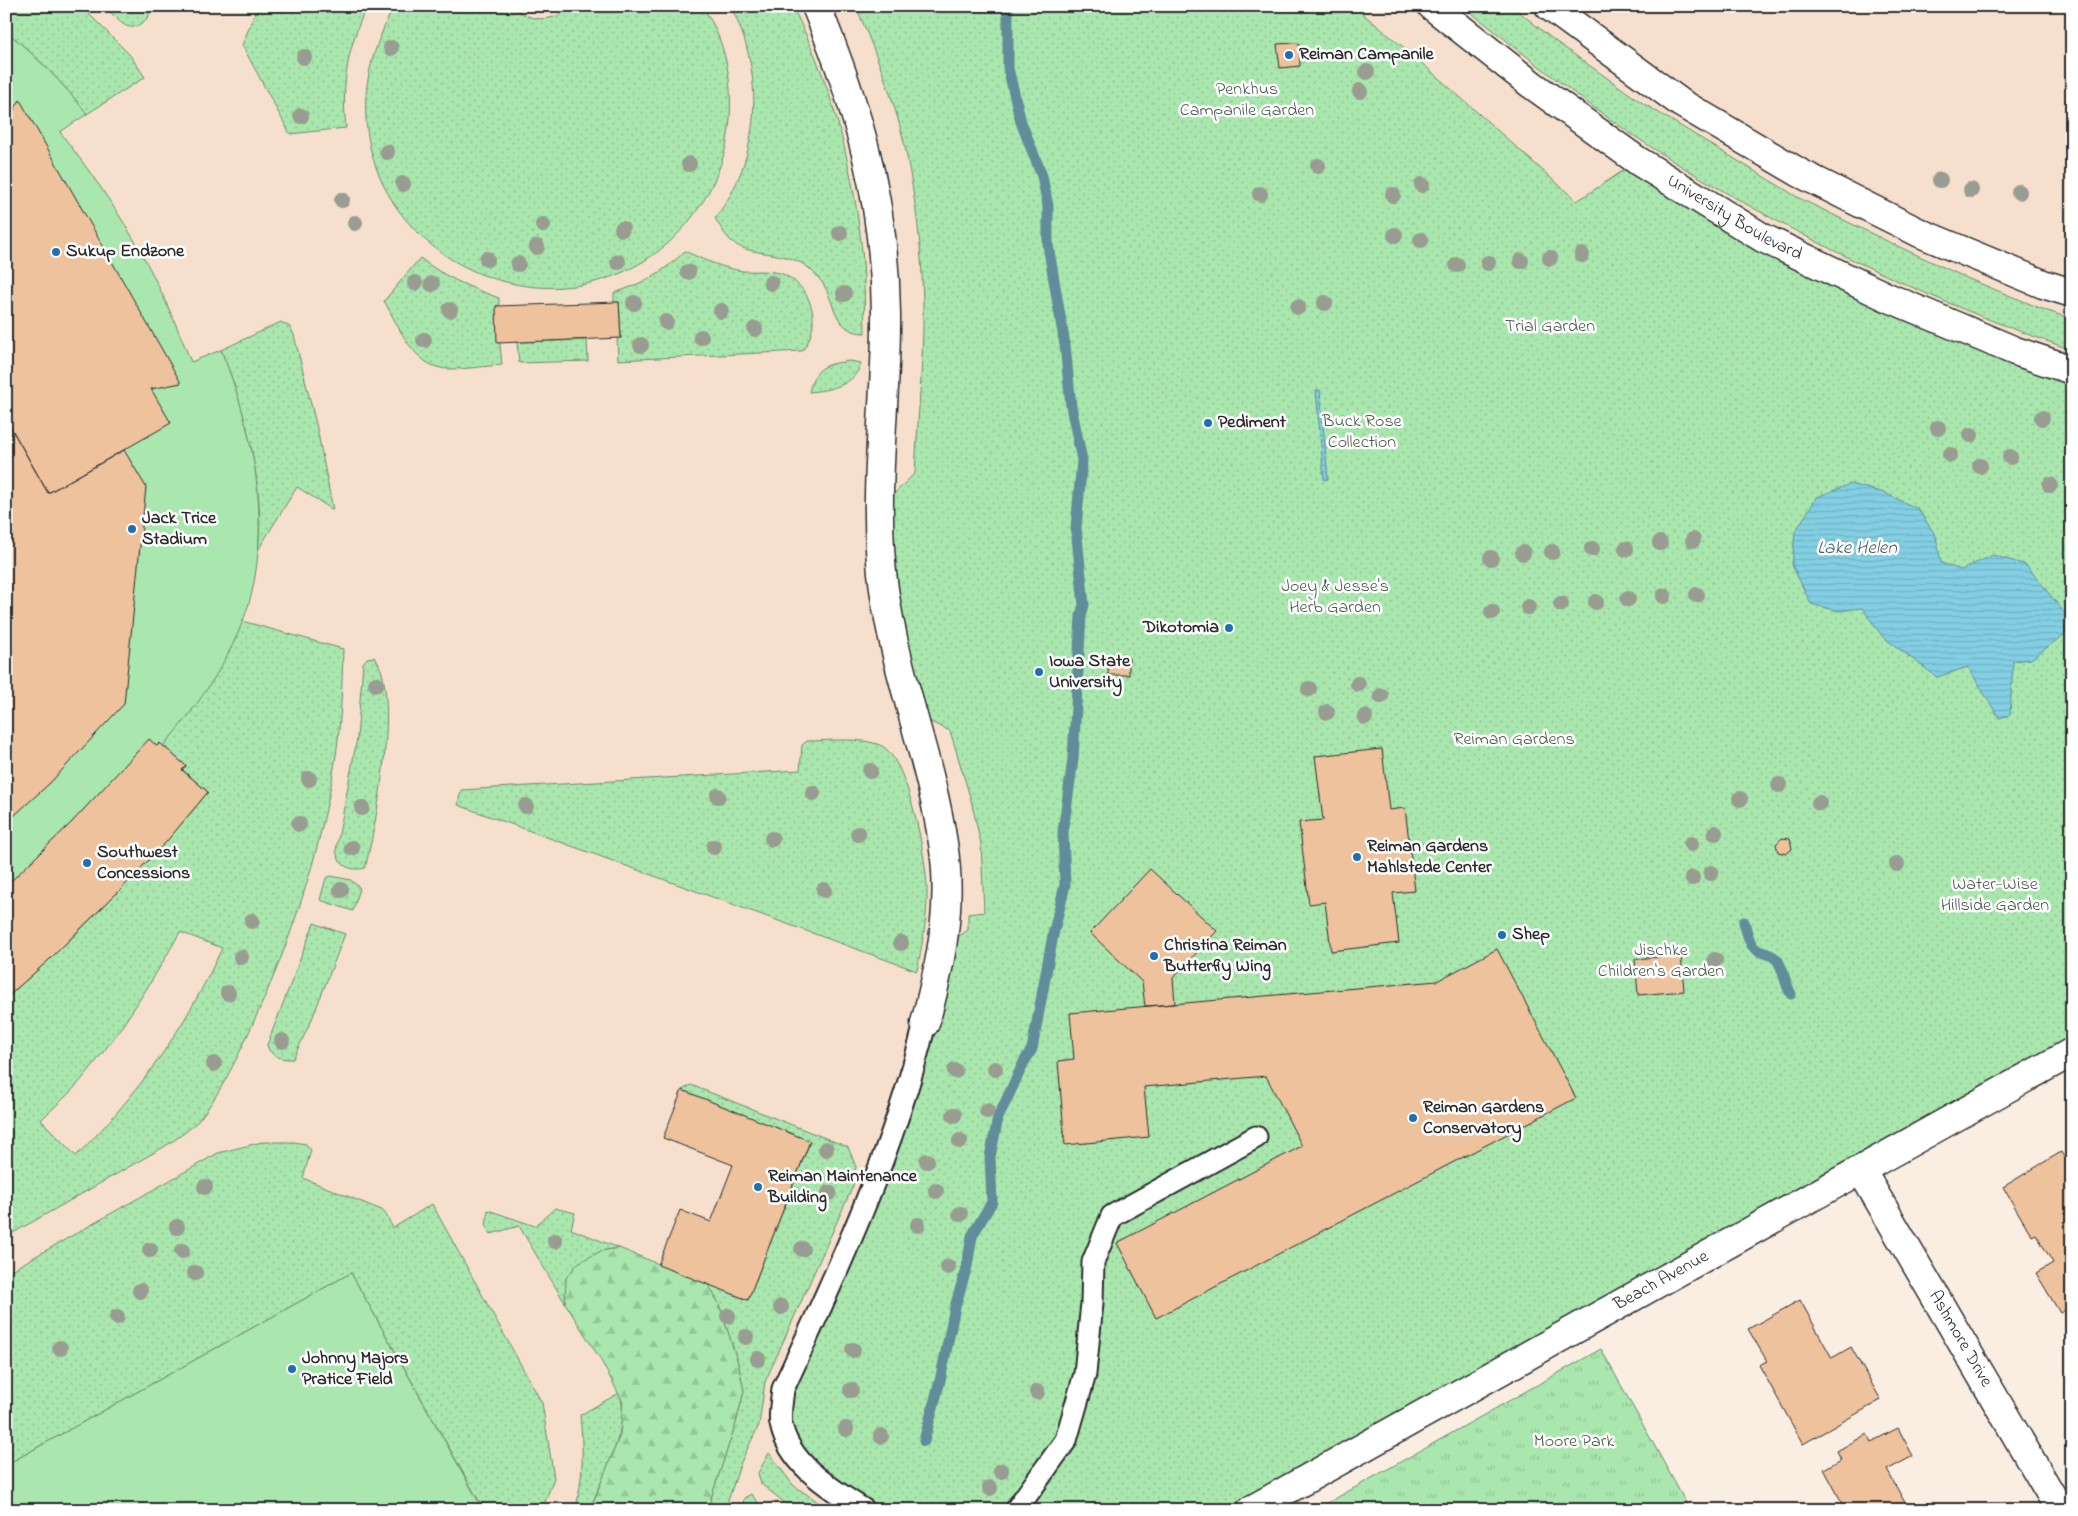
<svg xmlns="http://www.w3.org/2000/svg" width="2078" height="1516" font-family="'Indie Flower',sans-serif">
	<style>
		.built { fill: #f6e0cd }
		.grass { fill: url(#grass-dots); stroke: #6a896c; fill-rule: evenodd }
		.forest { fill: url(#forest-firs); stroke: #6a896c }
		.park { fill: url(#park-tufts); stroke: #6a896c }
		.pitch { fill: #a9e7ae; stroke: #6a896c }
		.water { fill: url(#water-rules); stroke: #608d99 }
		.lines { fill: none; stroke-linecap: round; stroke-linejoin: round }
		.stream { stroke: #608d99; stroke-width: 11 }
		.building { fill: #edc29d; stroke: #2b2b2b }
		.lane-casing { stroke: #2b2b2b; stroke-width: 25 }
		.street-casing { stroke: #2b2b2b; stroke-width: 31 }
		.secondary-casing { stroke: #2b2b2b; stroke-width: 31 }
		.lane { stroke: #fff; stroke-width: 21 }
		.street { stroke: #fff; stroke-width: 28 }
		.secondary { stroke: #fff; stroke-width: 28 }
		.tree { fill: #999c90 }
		.poi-dot { fill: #1f6fb2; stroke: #fff; stroke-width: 2 }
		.labels { text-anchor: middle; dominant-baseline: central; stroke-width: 5; stroke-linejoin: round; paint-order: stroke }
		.poi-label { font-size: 18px; font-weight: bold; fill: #2b2b2b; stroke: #fff; text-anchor: start }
		.park-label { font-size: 18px; fill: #4a5a4c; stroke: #fff }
		.street-label { font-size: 18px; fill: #2b2b2b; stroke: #fff }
		.water-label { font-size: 19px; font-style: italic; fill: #455c62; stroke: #fff }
	</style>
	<defs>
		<pattern id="grass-dots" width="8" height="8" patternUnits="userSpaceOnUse" patternTransform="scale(1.25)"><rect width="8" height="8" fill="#a9e7ae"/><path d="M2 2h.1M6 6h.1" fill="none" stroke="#92c696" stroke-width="1.8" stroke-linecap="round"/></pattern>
		<pattern id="forest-firs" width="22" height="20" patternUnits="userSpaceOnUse" patternTransform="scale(1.25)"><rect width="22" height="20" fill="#a9e7ae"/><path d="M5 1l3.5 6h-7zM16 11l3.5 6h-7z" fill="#92c696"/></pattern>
		<pattern id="park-tufts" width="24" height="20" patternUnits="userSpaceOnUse" patternTransform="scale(1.25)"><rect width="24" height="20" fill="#a9e7ae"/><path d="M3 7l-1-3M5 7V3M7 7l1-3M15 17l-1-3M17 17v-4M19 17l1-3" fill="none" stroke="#92c696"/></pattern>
		<pattern id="water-rules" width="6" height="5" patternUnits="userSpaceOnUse" patternTransform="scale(1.25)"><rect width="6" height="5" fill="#83cfe3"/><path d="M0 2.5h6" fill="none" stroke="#71b2c3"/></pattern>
	</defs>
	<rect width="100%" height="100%" fill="#faede2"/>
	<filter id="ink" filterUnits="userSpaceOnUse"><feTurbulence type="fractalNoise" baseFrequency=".02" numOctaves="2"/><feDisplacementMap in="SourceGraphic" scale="10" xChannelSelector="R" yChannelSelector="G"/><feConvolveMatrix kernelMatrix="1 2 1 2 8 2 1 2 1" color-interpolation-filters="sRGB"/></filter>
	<g filter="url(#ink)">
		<!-- built -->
		<path class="built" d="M6,6H2072V1052L1247,1510H6Z"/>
		<!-- grass -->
		<path class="grass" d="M6,6H81L129,54L145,77L87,114C63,83 36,56 6,31Z
			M105,6H149V16C130,39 120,22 105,6Z
			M261,6H367C348,46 341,84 346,128L290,134L242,45L255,14Z
			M394,6H514C529,24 557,22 572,6H702C730,45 736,100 726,146C717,184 696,219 666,245C554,340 376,266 366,119C363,78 376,42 394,6Z
			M730,6H792C833,84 855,174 863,261C865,284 864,309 865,333C836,333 835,306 825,287C821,280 816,275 810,269C785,248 749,258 731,241C724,234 720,226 715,218C761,160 766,71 730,6Z
			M856,6H1353L1407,50L1577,201L1638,161L1763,238L2072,370V1052L1248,1510H864L790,1449L783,1389L868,1197L943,947L968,930V914L984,912L981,844L971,800L950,731L911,713L878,510L915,473C918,407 926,342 922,276C920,232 913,185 904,142C893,95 874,50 856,6Z
			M1463,6H1512L1555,41L1641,102L1799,198L1891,243L1969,279L2045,310L2072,319V350C1926,300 1787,233 1657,151C1590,108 1525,55 1463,6Z
			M685,251C703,260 723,268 743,271C757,272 772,269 785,275C814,290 822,326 802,351L618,360L617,338H621L619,302H614V293C640,285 666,271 685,251Z
			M420,258C444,277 471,288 499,298V306H496L502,365C485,366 468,369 451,369C414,370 400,328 384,301Z
			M281,322L290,327L294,335L317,428L333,510L297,487L258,550C266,490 244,405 221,350Z
			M587,340L588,361L519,363L517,342Z
			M850,361L861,363C855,386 829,390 809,392C815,366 826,364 850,361Z
			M242,621L343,649C342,687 341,725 335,762C320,856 289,947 249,1032C237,1059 217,1099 198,1121C187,1132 175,1140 162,1148L6,1237V998C79,934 146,866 208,792L182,770L163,746C195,709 221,665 242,621ZM180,932L222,948C186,1027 138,1095 76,1156L41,1120C53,1108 66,1097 77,1085C117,1038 150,986 180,932Z
			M374,657C402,688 376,828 365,868C350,872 338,865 336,850L357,738L363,663L367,658Z
			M807,741C827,741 869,736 885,748C909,767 926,857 927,888C928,916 922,944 917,971L458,805L461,790L800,770L802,745Z
			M331,876L351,880L360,888L353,911L320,900L326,878Z
			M314,923L345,934L312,1019L293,1059C283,1060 269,1056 267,1045Z
			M691,1085L848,1147L856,1167L853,1186L765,1382L759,1425L741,1462L725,1510H707L736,1423L744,1391L738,1363L719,1304L708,1284L748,1300L810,1142L682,1090Z
			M262,1142H294L306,1144L311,1150L303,1178L384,1211L393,1228L432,1204L542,1403L554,1478L542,1510H469L480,1503L351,1273L6,1465V1273L218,1153Z
			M555,1208L575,1213L571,1229L619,1248L601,1251L566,1278L565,1303L519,1226L491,1234L486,1227L488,1210L535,1226Z
			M619,1393C633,1424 600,1479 590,1510H575C584,1479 583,1447 580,1415Z
			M769,1453L793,1485L830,1510H794L761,1484L758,1473Z
			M751,1494L764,1510H742L744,1498Z"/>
		<!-- forest -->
		<path class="forest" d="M619,1248L708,1284L719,1304L738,1363L744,1391L736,1423L707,1510H590L620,1435L623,1402L599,1357L565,1303L566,1278L578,1263L601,1251Z"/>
		<!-- park -->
		<path class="park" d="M1601,1349L1690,1510H1315Z"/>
		<!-- pitch -->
		<path class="pitch" d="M6,31C36,56 63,83 87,114L60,132C78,156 97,181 113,206C146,255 170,308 191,362L221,350C252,425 271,515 251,596C237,650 200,704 163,746L186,766L183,770L208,792C146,866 79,934 6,998Z
			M351,1273L480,1504L469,1510H6V1465Z"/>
		<!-- water -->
		<path class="water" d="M1316,390H1320L1328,479L1324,480Z
			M1850,484L1885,493L1918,509L1936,536L1941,563L1961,570L1993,555L2026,565L2067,616L2065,634L2031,659L2013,661L2010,715L1999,718L1968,667L1937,677L1883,637L1862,608L1839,611L1811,604L1792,565L1795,532L1817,497Z"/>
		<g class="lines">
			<!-- stream -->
			<path class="stream" d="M1744,922C1746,929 1748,939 1752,945C1758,955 1771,951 1778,961C1784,971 1785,984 1791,994
				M924,1441L940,1381L955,1307L967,1266L972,1236L992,1202L990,1157L998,1118L1024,1062L1032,1049L1053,935L1065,885L1063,832L1073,759L1081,616L1084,605L1076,528L1082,460L1071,406L1065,345L1048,245V206L1042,176L1021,122L1008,68V6"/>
		</g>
		<!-- building -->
		<path class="building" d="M1299,43L1300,66L1280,68L1277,44Z
			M20,100L181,383L151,389L171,423L48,493L6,419V122Z
			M619,302L621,338L497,343L496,306Z
			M6,419L48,493L124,450L146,487L124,704L50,783L6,823Z
			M1109,658H1129V675H1108Z
			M149,739L157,746L160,743L186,766L182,770L208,792L167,841L121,889L50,959L6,998V886L72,822Z
			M1382,749L1389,810L1405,808L1415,891L1393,893L1399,943L1331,951L1325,902L1309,904L1299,822L1323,820L1315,756Z
			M1782,838L1790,839L1792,849L1786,854L1778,852L1776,844Z
			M1150,869L1217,931L1173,978L1175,1004L1145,1006L1142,982L1090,933Z
			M1497,949L1576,1098L1156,1318L1117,1243L1302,1146L1266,1076L1144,1087L1149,1137L1065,1145L1058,1061L1074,1059L1070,1013L1437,981Z
			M1681,955L1684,991L1638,995L1635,959Z
			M682,1090L810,1141L748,1300L658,1265L680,1210L711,1222L733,1165L663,1138Z
			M2061,1152L2072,1170V1306L2060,1313L2036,1273L2053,1263L2036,1234L2032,1236L2003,1187Z
			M1800,1300L1832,1358L1851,1347L1881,1400L1803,1444L1759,1365L1767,1361L1748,1329Z
			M1898,1428L1913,1456L1887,1470L1909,1510H1846L1824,1469L1841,1459L1837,1451L1867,1434L1871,1442Z"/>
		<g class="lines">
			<defs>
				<path id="lane" d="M864,1510C832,1489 789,1465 781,1424C779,1414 782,1400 783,1389C837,1273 895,1148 925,1023
					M1016,1510L1066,1440L1085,1374L1092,1303L1093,1262L1112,1216L1256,1137"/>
				<g id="street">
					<path d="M816,6C859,109 885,202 886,314C887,405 871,498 884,589C896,676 930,757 943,843C953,904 941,964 925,1023"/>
					<path id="s1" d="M1861,1170L2060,1510"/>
					<path id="s2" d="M1251,1510L2072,1052"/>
				</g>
				<g id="secondary">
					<path id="s3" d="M1432,6L1531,84L1638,161L1763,238L1887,297L2015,351L2072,370"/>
					<path d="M1549,6L1681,103L1800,173L1920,233L2043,284L2072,293"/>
				</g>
			</defs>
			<!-- lane casing -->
			<use href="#lane" class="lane-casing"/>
			<!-- street casing -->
			<use href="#street" class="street-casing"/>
			<!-- secondary casing -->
			<use href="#secondary" class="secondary-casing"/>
			<!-- lane -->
			<use href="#lane" class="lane"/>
			<!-- street -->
			<use href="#street" class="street"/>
			<!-- secondary -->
			<use href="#secondary" class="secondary"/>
		</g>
		<!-- trees -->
		<g class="tree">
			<circle cx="391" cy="48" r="8"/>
			<circle cx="304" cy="57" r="8"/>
			<circle cx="1367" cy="72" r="8"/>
			<circle cx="1360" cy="91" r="8"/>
			<circle cx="301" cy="116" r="8"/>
			<circle cx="387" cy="152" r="8"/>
			<circle cx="689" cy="164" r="8"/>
			<circle cx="1318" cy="166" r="8"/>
			<circle cx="1940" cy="180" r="8"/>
			<circle cx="403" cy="184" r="8"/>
			<circle cx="1422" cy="185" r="8"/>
			<circle cx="1971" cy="190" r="8"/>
			<circle cx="2019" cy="192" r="8"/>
			<circle cx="1260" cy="194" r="8"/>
			<circle cx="1393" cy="195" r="8"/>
			<circle cx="342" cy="200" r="8"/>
			<circle cx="355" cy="223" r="8"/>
			<circle cx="543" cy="225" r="8"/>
			<circle cx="622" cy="229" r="8"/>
			<circle cx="840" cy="233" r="8"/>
			<circle cx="1395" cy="235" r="8"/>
			<circle cx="1421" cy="240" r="8"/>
			<circle cx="537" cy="247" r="8"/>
			<circle cx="1582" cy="255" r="8"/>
			<circle cx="1550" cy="258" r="8"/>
			<circle cx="487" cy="259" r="8"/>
			<circle cx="1521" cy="261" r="8"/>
			<circle cx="618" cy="262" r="8"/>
			<circle cx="1488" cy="263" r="8"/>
			<circle cx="518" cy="264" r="8"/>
			<circle cx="1457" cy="265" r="8"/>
			<circle cx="688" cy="272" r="8"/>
			<circle cx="415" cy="283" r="8"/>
			<circle cx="771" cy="283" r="8"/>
			<circle cx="432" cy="284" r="8"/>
			<circle cx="844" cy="294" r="8"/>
			<circle cx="634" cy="303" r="8"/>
			<circle cx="1325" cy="303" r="8"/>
			<circle cx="1298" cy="307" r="8"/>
			<circle cx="450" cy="310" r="8"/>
			<circle cx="721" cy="311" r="8"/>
			<circle cx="666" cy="322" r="8"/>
			<circle cx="755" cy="329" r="8"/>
			<circle cx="701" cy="337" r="8"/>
			<circle cx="424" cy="340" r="8"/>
			<circle cx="641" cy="345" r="8"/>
			<circle cx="2042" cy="418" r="8"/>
			<circle cx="1938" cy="428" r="8"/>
			<circle cx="1971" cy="435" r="8"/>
			<circle cx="1950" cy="455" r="8"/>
			<circle cx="2010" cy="457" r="8"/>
			<circle cx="1980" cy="466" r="8"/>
			<circle cx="2050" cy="485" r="8"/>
			<circle cx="1693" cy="540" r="8"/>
			<circle cx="1660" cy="543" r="8"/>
			<circle cx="1592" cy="549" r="8"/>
			<circle cx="1626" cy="549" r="8"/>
			<circle cx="1552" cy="552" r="8"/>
			<circle cx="1523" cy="553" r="8"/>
			<circle cx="1491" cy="558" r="8"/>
			<circle cx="1697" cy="595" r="8"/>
			<circle cx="1664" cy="596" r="8"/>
			<circle cx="1628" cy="599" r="8"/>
			<circle cx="1596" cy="602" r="8"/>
			<circle cx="1561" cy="604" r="8"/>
			<circle cx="1528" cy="607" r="8"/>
			<circle cx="1492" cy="612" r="8"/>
			<circle cx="376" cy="684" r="8"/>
			<circle cx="1358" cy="684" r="8"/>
			<circle cx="1309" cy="689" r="8"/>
			<circle cx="1381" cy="696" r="8"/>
			<circle cx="1327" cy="712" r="8"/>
			<circle cx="1365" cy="717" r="8"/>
			<circle cx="870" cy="771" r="8"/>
			<circle cx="309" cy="779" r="8"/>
			<circle cx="1779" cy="785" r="8"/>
			<circle cx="813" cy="793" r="8"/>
			<circle cx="718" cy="796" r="8"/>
			<circle cx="1740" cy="799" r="8"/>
			<circle cx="1819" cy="803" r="8"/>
			<circle cx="526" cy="806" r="8"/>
			<circle cx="362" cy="808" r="8"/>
			<circle cx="299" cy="824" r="8"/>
			<circle cx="1715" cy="833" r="8"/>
			<circle cx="858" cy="834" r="8"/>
			<circle cx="772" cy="839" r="8"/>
			<circle cx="1691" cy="844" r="8"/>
			<circle cx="714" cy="847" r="8"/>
			<circle cx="352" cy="848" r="8"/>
			<circle cx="1897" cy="864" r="8"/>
			<circle cx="1711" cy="873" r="8"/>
			<circle cx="1692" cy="878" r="8"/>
			<circle cx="341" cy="890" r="8"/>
			<circle cx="824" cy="890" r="8"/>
			<circle cx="252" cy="921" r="8"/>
			<circle cx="901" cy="943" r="8"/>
			<circle cx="241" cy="957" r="8"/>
			<circle cx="1715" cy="960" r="8"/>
			<circle cx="228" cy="993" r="8"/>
			<circle cx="282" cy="1041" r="8"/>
			<circle cx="214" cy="1064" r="8"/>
			<circle cx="995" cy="1069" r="8"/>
			<circle cx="955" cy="1071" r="8"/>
			<circle cx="987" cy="1111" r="8"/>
			<circle cx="954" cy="1115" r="8"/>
			<circle cx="960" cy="1141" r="8"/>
			<circle cx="826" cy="1149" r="8"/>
			<circle cx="927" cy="1161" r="8"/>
			<circle cx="205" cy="1187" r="8"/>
			<circle cx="936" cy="1191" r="8"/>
			<circle cx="829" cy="1193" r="8"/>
			<circle cx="960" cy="1214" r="8"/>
			<circle cx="918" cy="1225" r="8"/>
			<circle cx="177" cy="1227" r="8"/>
			<circle cx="555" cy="1241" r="8"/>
			<circle cx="802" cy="1249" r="8"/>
			<circle cx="150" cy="1250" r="8"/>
			<circle cx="182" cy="1251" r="8"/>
			<circle cx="948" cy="1267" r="8"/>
			<circle cx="195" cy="1273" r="8"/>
			<circle cx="140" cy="1291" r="8"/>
			<circle cx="781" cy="1307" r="8"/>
			<circle cx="728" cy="1316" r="8"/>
			<circle cx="117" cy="1317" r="8"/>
			<circle cx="746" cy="1337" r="8"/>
			<circle cx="60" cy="1348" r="8"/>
			<circle cx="853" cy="1350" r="8"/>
			<circle cx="758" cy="1359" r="8"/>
			<circle cx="851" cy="1390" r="8"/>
			<circle cx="1037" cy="1392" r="8"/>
			<circle cx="846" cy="1429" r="8"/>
			<circle cx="881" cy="1436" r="8"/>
			<circle cx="1001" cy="1471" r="8"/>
			<circle cx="990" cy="1488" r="8"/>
		</g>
	</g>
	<!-- markers -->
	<g class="poi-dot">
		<circle cx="1289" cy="55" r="5"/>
		<circle cx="56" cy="252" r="5"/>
		<circle cx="1208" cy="423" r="5"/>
		<circle cx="132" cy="529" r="5"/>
		<circle cx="1229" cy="628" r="5"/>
		<circle cx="1039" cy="672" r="5"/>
		<circle cx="1357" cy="857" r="5"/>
		<circle cx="87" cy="863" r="5"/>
		<circle cx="1502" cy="935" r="5"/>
		<circle cx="1154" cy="956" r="5"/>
		<circle cx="1413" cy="1118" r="5"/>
		<circle cx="758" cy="1187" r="5"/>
		<circle cx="292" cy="1369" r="5"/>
	</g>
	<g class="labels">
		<!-- poi labels -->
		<g class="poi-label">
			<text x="1299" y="55">Reiman Campanile</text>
			<text x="66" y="252">Sukup Endzone</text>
			<text x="1218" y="423">Pediment</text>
			<text x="142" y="519">Jack Trice<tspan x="142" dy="21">Stadium</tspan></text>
			<text x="1219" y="628" text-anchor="end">Dikotomia</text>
			<text x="1049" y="662">Iowa State<tspan x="1049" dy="21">University</tspan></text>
			<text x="1367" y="847">Reiman Gardens<tspan x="1367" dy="21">Mahlstede Center</tspan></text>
			<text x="97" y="853">Southwest<tspan x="97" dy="21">Concessions</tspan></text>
			<text x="1512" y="935">Shep</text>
			<text x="1164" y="946">Christina Reiman<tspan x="1164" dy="21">Butterfly Wing</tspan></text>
			<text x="1423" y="1108">Reiman Gardens<tspan x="1423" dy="21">Conservatory</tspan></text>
			<text x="768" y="1177">Reiman Maintenance<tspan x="768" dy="21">Building</tspan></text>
			<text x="302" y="1359">Johnny Majors<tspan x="302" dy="21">Pratice Field</tspan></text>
		</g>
		<!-- park labels -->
		<g class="park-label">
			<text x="1247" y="90">Penkhus<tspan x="1247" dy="21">Campanile Garden</tspan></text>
			<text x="1550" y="327">Trial Garden</text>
			<text x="1362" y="422">Buck Rose<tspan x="1362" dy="21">Collection</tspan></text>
			<text x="1335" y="587">Joey &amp; Jesse's<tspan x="1335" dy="21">Herb Garden</tspan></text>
			<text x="1514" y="740">Reiman Gardens</text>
			<text x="1995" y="885">Water-Wise<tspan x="1995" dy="21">Hillside Garden</tspan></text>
			<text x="1661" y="951">Jischke<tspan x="1661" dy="21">Children's Garden</tspan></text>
			<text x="1574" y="1442">Moore Park</text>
		</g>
		<!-- street labels -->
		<g class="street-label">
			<text stroke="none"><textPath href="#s3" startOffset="370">University Boulevard</textPath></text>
			<text stroke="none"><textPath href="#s2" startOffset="470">Beach Avenue</textPath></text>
			<text stroke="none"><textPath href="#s1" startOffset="196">Ashmore Drive</textPath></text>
		</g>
		<!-- water labels -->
		<g class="water-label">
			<text x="1857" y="548">Lake Helen</text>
		</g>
	</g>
	<!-- margin -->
	<rect width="2078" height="1516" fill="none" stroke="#fff" stroke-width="25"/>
	<rect x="12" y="12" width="2053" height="1491" fill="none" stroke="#2b2b2b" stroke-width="2" filter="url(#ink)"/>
</svg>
